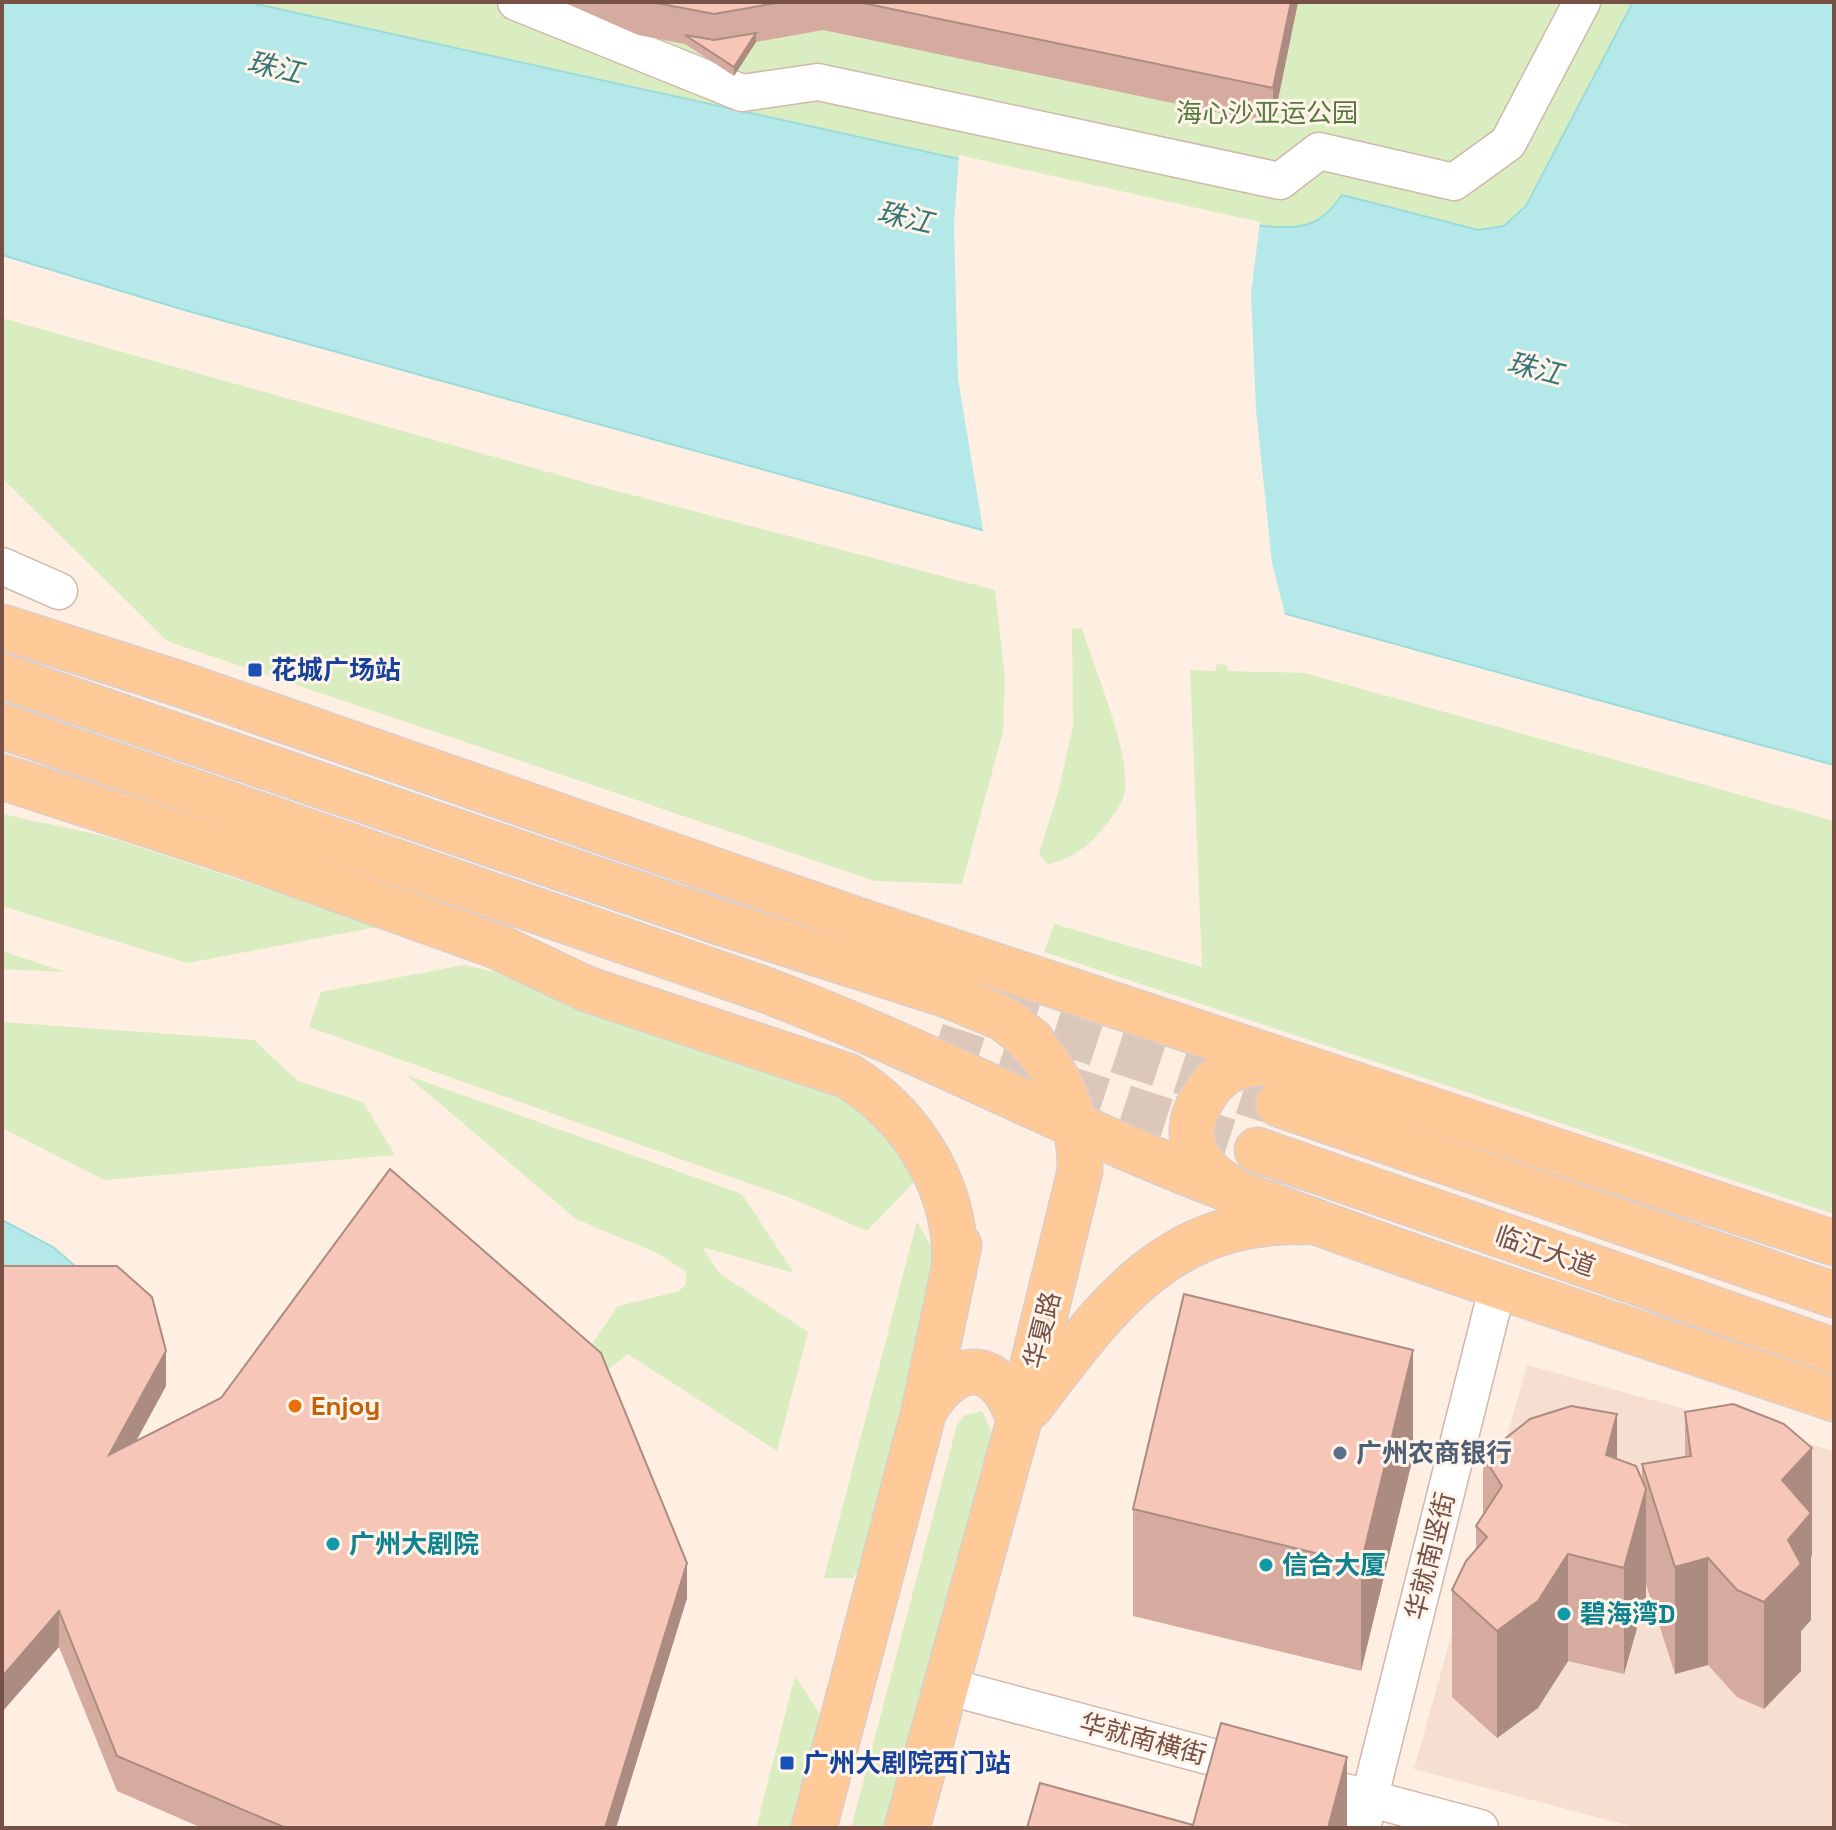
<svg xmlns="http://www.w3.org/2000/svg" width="1836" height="1830" font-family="'Space Grotesk','Noto Sans SC',sans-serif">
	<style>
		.residential { fill: #f6dfd0 }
		.green { fill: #d9edc0 }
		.water { fill: #b5e9e9; stroke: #9adbdc; stroke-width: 2 }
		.pier { fill: #feefe2 }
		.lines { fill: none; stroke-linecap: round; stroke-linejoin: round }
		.major-tunnel { stroke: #dcc8bb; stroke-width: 44; stroke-dasharray: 44 22; stroke-linecap: butt }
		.minor-casing { stroke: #d2b7aa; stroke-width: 39 }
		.major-casing { stroke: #d9cecb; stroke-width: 47 }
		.minor { stroke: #fff; stroke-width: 36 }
		.major { stroke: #ffc998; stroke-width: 44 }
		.wall { fill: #d4ab9e }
		.shaded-wall { fill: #ac8b81 }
		.building { fill: #f6c7b8; stroke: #ac8b81; stroke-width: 2 }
		.transit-dot { fill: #1a4fb4; stroke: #fff4ea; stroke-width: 3 }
		.food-dot { fill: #e8710a; stroke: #fff4ea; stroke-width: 3 }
		.service-dot { fill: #5c6f8a; stroke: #fff4ea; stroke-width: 3 }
		.culture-dot { fill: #0f9aa8; stroke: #fff4ea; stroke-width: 3 }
		.labels { text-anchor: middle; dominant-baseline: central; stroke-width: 6; stroke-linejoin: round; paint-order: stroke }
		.park-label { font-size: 26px; fill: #57793b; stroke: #fff4ea }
		.transit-label { font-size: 26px; font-weight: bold; fill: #164399; stroke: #fff4ea; text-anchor: start }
		.street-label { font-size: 26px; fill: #785146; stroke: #fff4ea }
		.food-label { font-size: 26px; font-weight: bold; fill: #c56008; stroke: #fff4ea; text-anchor: start }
		.service-label { font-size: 26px; font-weight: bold; fill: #4e5e75; stroke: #fff4ea; text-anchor: start }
		.culture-label { font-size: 26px; font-weight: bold; fill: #0d838f; stroke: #fff4ea; text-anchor: start }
		.water-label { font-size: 28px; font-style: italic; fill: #367677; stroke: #fff4ea }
	</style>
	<rect width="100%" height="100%" fill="#feefe2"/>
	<!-- residential -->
	<path class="residential" d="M1527,1365L1834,1451V1828H1638L1414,1769Z"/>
	<!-- green -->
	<path class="green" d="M247,2H1633L1526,206L1504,226L1478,230L1343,195C1319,228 1301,229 1263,226Z
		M2,318L594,485L995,590L1005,678L1003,731L962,884L875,881L167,641L2,478Z
		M1082,628C1095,672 1129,746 1125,790C1123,806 1109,820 1100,832C1088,847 1067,861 1048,864L1039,854L1058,793L1073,726L1072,629Z
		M1216,664L1226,665L1228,671L1305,673L1834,821V1214L1044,952L1054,924L1202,967L1190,670L1216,671Z
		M2,814L104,836L383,926L187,963L2,906Z
		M2,951L65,972L2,969Z
		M464,965L495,972L848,1099L885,1133L919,1177L867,1231L793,1199L309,1027L321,992Z
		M2,1022L254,1040L298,1081L363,1102L395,1155L104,1180L2,1128Z
		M406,1075L742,1194L794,1273L702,1247L719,1273L808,1332L777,1451L628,1354L593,1382L576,1367L618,1306L679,1291L686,1284V1272L659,1254L576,1219Z
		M917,1221L934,1252L885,1485L866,1557L853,1578H824Z
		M982,1411L998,1447L889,1828H851L957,1425L965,1415Z
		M795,1676L824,1720L792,1828H756Z"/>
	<!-- water -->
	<path class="water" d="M2,2H247L1263,226C1301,229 1320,228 1342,195L1478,230L1504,226L1526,206L1633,2H1834V765L181,309L2,255Z
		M2,1220L53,1247L117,1302L2,1301Z"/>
	<!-- pier -->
	<path class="pier" d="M959,155L1260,222L1251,293L1256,410L1272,563L1286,618L984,535L958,379L954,225Z"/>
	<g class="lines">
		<!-- major-tunnel -->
		<path class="major-tunnel" d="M992,1010L1278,1104
			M936,1045L1257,1150"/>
		<defs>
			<path id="minor" d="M516,2L742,93L818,82L1280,181L1319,151L1454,182L1508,143L1582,2
				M2,566L59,591
				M946,1686L1257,1769
				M1345,1792L1480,1828
				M1362,1828L1498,1285"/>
			<path id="major" d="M2,627L183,685L860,921L1834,1243
				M2,676L719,922L950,996L1004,1019L1032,1041
				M2,726L760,988C911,1044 1054,1121 1205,1180C1411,1261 1624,1327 1834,1399
				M2,777L248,857L496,946L587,989L848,1076C915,1118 960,1192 954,1272
				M1278,1104L1834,1295
				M1257,1150L1834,1351
				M1228,1186C1191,1164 1181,1131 1205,1094C1213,1081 1223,1072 1238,1067C1252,1062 1265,1063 1281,1064
				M1030,1407C1105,1309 1166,1218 1303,1222
				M924,1411C956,1356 1000,1359 1019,1421
				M814,1828L924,1411L959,1245
				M907,1828L1019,1421L1080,1171C1081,1113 1055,1060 1011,1023"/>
		</defs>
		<!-- minor casing -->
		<use href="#minor" class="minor-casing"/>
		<!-- major casing -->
		<use href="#major" class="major-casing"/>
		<!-- minor -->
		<use href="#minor" class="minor"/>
		<!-- major -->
		<use href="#major" class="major"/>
	</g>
	<!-- wall -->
	<path class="wall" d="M563,2H1298L1273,124L823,30L756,42L734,76L685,44L638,35Z
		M2,1266L166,1386L136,1441L687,1598L616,1828H202L117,1791L59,1647Z
		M1685,1412L1812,1555L1811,1557V1620L1801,1631V1671L1764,1709L1737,1697L1708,1665L1675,1674L1646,1584V1596L1624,1674L1568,1661L1538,1708L1497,1738L1452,1697V1590L1476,1550V1526L1483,1515V1456L1617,1459L1642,1479V1464L1685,1457Z
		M1413,1457L1361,1671L1133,1616V1509Z"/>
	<!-- shaded-wall -->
	<path class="shaded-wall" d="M1291,2H1298L1273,124V88Z
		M756,33V42L734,76V67Z
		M1413,1350V1457L1361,1671V1564Z
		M166,1351V1386L109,1491V1455Z
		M1617,1414V1521L1606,1455Z
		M1812,1448V1555L1811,1557V1620L1801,1631V1671L1764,1709V1602L1782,1480Z
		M1646,1489V1596L1624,1674V1568Z
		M1568,1554V1661L1538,1708L1497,1738V1631Z
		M1708,1558V1665L1675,1674V1567Z
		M687,1563V1598L616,1828H605Z
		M59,1611V1647L2,1712V1677Z
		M1347,1757V1828H1328Z"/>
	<!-- building -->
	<path class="building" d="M651,2H782L714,14Z
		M858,2H1291L1273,88Z
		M756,33L734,67L685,35L714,40Z
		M390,1169L601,1353L687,1563L605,1828H286L117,1756L59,1611L2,1677V1266H117L152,1297L166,1351L109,1455L221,1398Z
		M1184,1294L1413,1350L1361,1564L1133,1509Z
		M1733,1404L1784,1424L1812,1448L1782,1480L1811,1513L1788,1540L1801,1564L1764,1602L1737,1590L1708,1558L1675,1567L1642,1464L1691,1456L1685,1412Z
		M1571,1406L1617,1414L1606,1455L1636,1466L1646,1489L1624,1568L1568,1554L1538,1601L1497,1631L1452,1590L1466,1561L1487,1537L1476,1526L1502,1486L1483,1456L1530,1419Z
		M1221,1723L1347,1757L1328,1828H1027L1040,1783L1193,1825Z"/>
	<!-- markers -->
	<g class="transit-dot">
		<rect x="247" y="662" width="16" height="16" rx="4"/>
		<rect x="779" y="1755" width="16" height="16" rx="4"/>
	</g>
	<circle class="food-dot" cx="295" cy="1406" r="8"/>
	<circle class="service-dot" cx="1340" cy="1453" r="8"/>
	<g class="culture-dot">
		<circle cx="333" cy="1544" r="8"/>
		<circle cx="1266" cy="1565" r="8"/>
		<circle cx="1564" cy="1614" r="8"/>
	</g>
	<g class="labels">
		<!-- park labels -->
		<g class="park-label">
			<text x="1267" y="113">海心沙亚运公园</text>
		</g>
		<!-- transit labels -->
		<g class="transit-label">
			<text x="271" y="670">花城广场站</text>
			<text x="803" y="1763">广州大剧院西门站</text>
		</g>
		<!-- street labels -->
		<g class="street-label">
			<text transform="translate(1545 1251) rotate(19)">临江大道</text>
			<text transform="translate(1042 1330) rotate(-76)">华夏路</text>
			<text transform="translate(1430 1556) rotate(-76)">华就南竖街</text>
			<text transform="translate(1143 1739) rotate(15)">华就南横街</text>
		</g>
		<!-- food labels -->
		<g class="food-label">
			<text x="311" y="1406">Enjoy</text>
		</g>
		<!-- service labels -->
		<g class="service-label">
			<text x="1356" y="1453">广州农商银行</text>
		</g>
		<!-- culture labels -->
		<g class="culture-label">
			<text x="349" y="1544">广州大剧院</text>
			<text x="1282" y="1565">信合大厦</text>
			<text x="1580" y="1614">碧海湾D</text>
		</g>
		<!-- water labels -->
		<g class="water-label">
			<text transform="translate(275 67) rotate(13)">珠江</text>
			<text transform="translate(905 217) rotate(13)">珠江</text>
			<text transform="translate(1535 368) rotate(14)">珠江</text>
		</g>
	</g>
	<!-- border -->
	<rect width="1836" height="1830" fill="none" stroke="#785146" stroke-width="8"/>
</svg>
